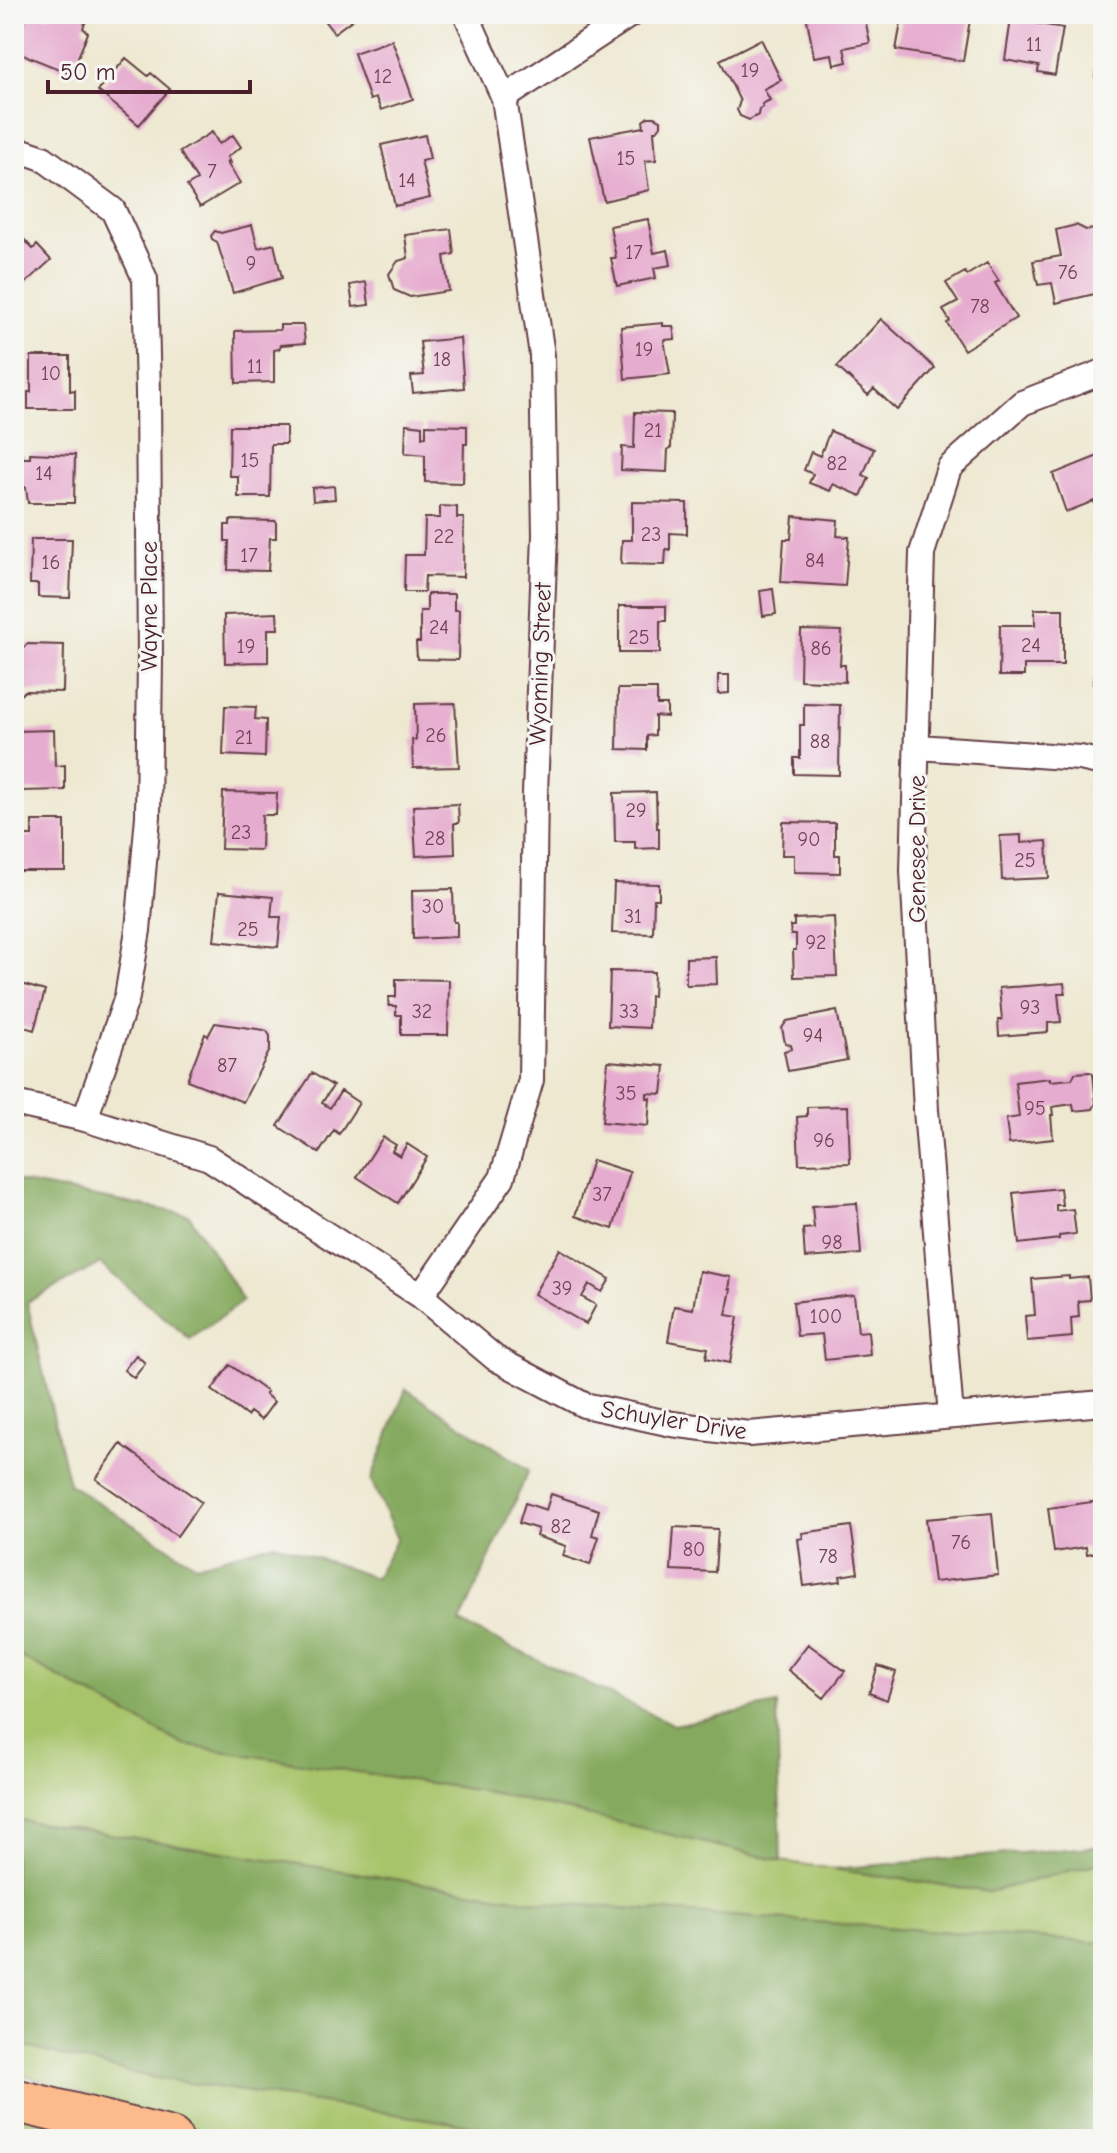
<svg xmlns="http://www.w3.org/2000/svg" width="1117" height="2153" font-family="'Comic Neue',sans-serif">
	<style>
		.green { fill: #a7c46b; stroke: #78724b; stroke-width: 2 }
		.forest { fill: #85aa5f; stroke: #686445; stroke-width: 2 }
		.building { fill: #e6accf }
		.lines { fill: none; stroke-linecap: round; stroke-linejoin: round }
		.street-casing { stroke: #633d44; stroke-width: 28 }
		.highway-casing { stroke: #633d44; stroke-width: 46 }
		.street { stroke: #fff; stroke-width: 24 }
		.highway { stroke: #fbbb8c; stroke-width: 42 }
		.labels { text-anchor: middle; dominant-baseline: central; stroke-width: 6; stroke-linejoin: round; paint-order: stroke }
		.number-label { font-size: 20px; fill: #714254 }
		.street-label { font-size: 24px; fill: #4a1f2b; stroke: #f6f6f2 }
	</style>
	<rect width="100%" height="100%" fill="#f6f6f2"/>
	<filter id="ink" filterUnits="userSpaceOnUse"><feTurbulence type="fractalNoise" baseFrequency=".0125" numOctaves="2"/><feDisplacementMap in="SourceGraphic" scale="16" xChannelSelector="R" yChannelSelector="G"/><feConvolveMatrix kernelMatrix="1 2 1 2 8 2 1 2 1" color-interpolation-filters="sRGB"/></filter>
	<filter id="wash" filterUnits="userSpaceOnUse"><feTurbulence type="fractalNoise" baseFrequency=".006" numOctaves="4" result="noise"/><feDisplacementMap in="SourceGraphic" scale="32" xChannelSelector="R" yChannelSelector="G"/><feGaussianBlur stdDeviation="1.8" result="paint"/><feColorMatrix in="noise" values="0 0 0 0 0 0 0 0 0 0 0 0 0 0 0 0 0 1.4 0 .05"/><feComposite in="paint" operator="in"/></filter>
	<g filter="url(#wash)">
		<rect width="100%" height="100%" fill="#eee8d0"/>
		<!-- green -->
		<path class="green" d="M14,1653L184,1745L495,1793L781,1861L989,1892L1103,1862V1943L540,1902L14,1819Z
			M14,2044L150,2077L560,2139H240L203,2131L14,2072Z
			M14,2113L100,2139H14Z"/>
		<!-- forest -->
		<path class="forest" d="M15,1181L189,1215L243,1301L190,1339L100,1264L27,1302L69,1484L196,1565L275,1543L375,1578L397,1539L371,1480L406,1389L529,1470L460,1623L674,1725L777,1704L781,1861L495,1793L184,1745L14,1653Z
			M14,1819L540,1902L1103,1943V2139H560L150,2077L14,2044Z
			M1103,1846V1862L989,1892L832,1869Z"/>
		<g id="blocks">
			<!-- building -->
			<path class="building" d="M27,14H40L48,17L49,14H83L88,16L83,28L88,33L71,74L14,51Z
				M319,14H360L334,33Z
				M806,14H864L870,43L844,48L847,62L834,65L832,54L814,57Z
				M917,14H971L963,61L896,50L902,17L916,19Z
				M1011,19L1063,28L1055,75L1038,72L1039,66L1005,60Z
				M1101,36H1103V78L1095,77Z
				M761,39L781,80L764,89L770,100L762,104L763,107L759,109L758,115L749,120L740,116L737,110L740,101L720,60Z
				M392,40L413,99L381,110L376,98L370,100L354,53Z
				M126,58L148,76L151,73L170,89L139,125L98,91Z
				M648,117H655L661,120V126L657,131H654L656,160L645,161L649,190L604,201L590,137L644,127L643,121Z
				M212,132L219,144L233,135L241,147L227,157L230,163H227L240,183L200,207L187,186L197,180L180,152Z
				M425,135L430,159L421,161L430,198L395,206L381,145Z
				M648,219L654,253L668,250L671,265L654,268L656,278L617,286L611,258H616L610,226Z
				M252,225L258,248L274,244L282,278L233,293L217,242L212,239L211,236L215,231L221,233Z
				M1076,225L1086,230L1097,229L1101,247L1094,248L1103,292L1056,303L1052,283L1038,285L1033,261L1061,256L1056,230Z
				M14,229L33,249L37,245L51,260L14,294Z
				M451,229L454,254L444,256L449,291L410,297L394,290L389,274L398,261L408,258L405,235Z
				M987,263L999,281L995,283L1016,318L964,350L947,323L950,321L943,310L958,302L946,283L965,272L967,275Z
				M366,282L369,305L353,307L350,285Z
				M881,319L935,368L897,410L874,389L868,395L837,367Z
				M663,323V326H673L675,339L664,340L670,374L625,379L621,327Z
				M280,325H303L305,343L281,345L279,349L274,350V382L236,383L235,331L280,330Z
				M460,338L464,388L413,393L411,376L424,375L420,342Z
				M31,356H70V391L75,390V409H28V392H31Z
				M635,412L672,413L671,448L668,449L667,472L621,470L622,447L634,448Z
				M406,424L422,426V437L426,436V425L467,426V444H464L463,483L425,482V455L405,453Z
				M230,426H286V444H271L270,497H238V476H229Z
				M830,431L874,449L863,475L869,478L861,496L833,484L830,491L809,483L813,474L804,470L811,452L820,456Z
				M30,453L75,455L74,503H28L26,487L14,488V455L22,454L23,458H30Z
				M1103,454V519L1101,520L1094,501L1066,512L1053,474Z
				M334,486L335,499L313,501L312,488Z
				M632,502L687,503V534L670,533V550L666,549L665,565L621,564L622,540H632Z
				M440,506L457,507V518H464L463,577L425,576L424,592H404L405,555H424L425,518H440Z
				M793,516L838,520L837,536L849,537L845,586L781,582L784,539H791Z
				M230,520L276,521V538H270L268,571L228,570L229,541H225V525H230Z
				M31,539H72L70,598L38,597V584H30Z
				M773,589L776,614L763,616L760,591Z
				M427,594H454V610H459L458,660L417,659L416,642H420V611H427Z
				M619,606H666V621H660V653H619Z
				M1035,609H1063V665H1024V676H999L1000,625H1035Z
				M277,613L278,629H268V662L225,663L224,615Z
				M801,630L842,631L840,665H845V682L800,680Z
				M27,644L64,645L63,692L25,691L14,700V649L19,653Z
				M1102,651H1103V686L1093,683Z
				M718,675H729V693L718,694Z
				M618,689H657V705H667V717L655,716V735L647,736V750L617,749Z
				M455,703L459,767L413,768L412,739L416,740L415,704Z
				M804,704L840,705L839,775L794,774V758H800V725H804Z
				M225,706L256,707L255,719L266,720L265,757L223,755Z
				M54,730L55,766L65,765V790L20,791L19,762H14V731Z
				M223,792L277,793L276,815H262L261,850L221,849Z
				M656,792L657,828H659V848L635,849V842H615L614,793Z
				M458,804L459,823H454L455,854L416,856L413,806Z
				M32,821H65V871H14V849H18V836H32Z
				M783,822L835,823V855H840V873L794,872V855H782Z
				M1021,835V843L1047,841L1049,878L1002,880L1000,836Z
				M614,883L659,884V899H654L653,934L612,933Z
				M453,889L454,922H457V937L413,939L412,890Z
				M219,892L273,897L271,917H281L278,947L214,941Z
				M834,917L837,976L794,977L793,950H796V935H791L790,926H794V919Z
				M716,957L717,984L686,985V958Z
				M610,971L654,972L653,996H650L649,1028L608,1026Z
				M396,979L449,980L448,1035H401V1015H396V1006H389V997H396Z
				M14,982L45,991L34,1030L14,1024Z
				M1064,983L1065,993H1058L1061,1022L1048,1023V1032L999,1036L998,1020H1002L999,988Z
				M837,1011L847,1060L788,1071L784,1051L792,1049L791,1045L785,1043L782,1028L787,1021Z
				M215,1023L264,1030L267,1031L270,1036V1050L243,1102L187,1080L205,1034L208,1036Z
				M608,1061L665,1066L662,1094L647,1093V1098H650L648,1126L602,1122Z
				M1090,1072L1093,1074L1096,1103L1093,1109L1074,1111L1073,1104L1052,1107L1053,1115H1051L1053,1139L1009,1144L1006,1119L1019,1117L1015,1082L1050,1078V1081L1072,1079L1075,1073Z
				M312,1073L333,1086L322,1103L330,1108L341,1091L359,1103L339,1134L334,1130L319,1153L278,1126Z
				M848,1106L850,1163L799,1164L797,1117L807,1116V1107Z
				M383,1137L396,1145L392,1151L400,1156L407,1144L427,1157L398,1203L357,1177Z
				M592,1160L630,1172L613,1229L575,1216Z
				M1060,1188L1062,1205H1056V1211L1073,1209L1076,1234L1059,1236V1239L1019,1244L1013,1193Z
				M857,1203L861,1254L805,1258L803,1229L814,1228L812,1206Z
				M560,1249L610,1279L602,1292L589,1284L582,1297L596,1305L586,1324L534,1294Z
				M699,1271L731,1277L729,1289H731L726,1315L738,1317L730,1363L706,1358L708,1348L668,1341L674,1306L693,1309Z
				M1069,1276V1279L1088,1277L1090,1300L1078,1301L1079,1317L1071,1318L1072,1337L1027,1341L1025,1316L1035,1315L1032,1279Z
				M854,1295L858,1332L868,1331L870,1355L825,1360L822,1334L797,1336L793,1302Z
				M136,1355L145,1363L134,1378L124,1370Z
				M1097,1359H1103V1376H1099Z
				M230,1365L267,1392L265,1394L274,1402L261,1420L250,1412L247,1416L212,1390Z
				M121,1444L201,1502L177,1536L96,1479Z
				M551,1494L599,1510L592,1535L599,1537L590,1565L563,1556L566,1546L536,1536L538,1529L519,1523L525,1503L546,1510Z
				M1099,1501L1103,1526V1551L1087,1554L1086,1547L1054,1552L1048,1508Z
				M992,1513L998,1575L934,1582L926,1519Z
				M851,1526L858,1573L840,1576L841,1581L804,1586L798,1539L803,1538L802,1533Z
				M674,1527L718,1529L715,1572L671,1570Z
				M808,1644L845,1671L824,1698L788,1670Z
				M878,1666L896,1672L887,1700L869,1693Z"/>
		</g>
	</g>
	<g filter="url(#ink)">
		<use href="#blocks" fill-opacity="0" stroke="#633d44" stroke-width="2"/>
		<g class="lines">
			<defs>
				<path id="street" d="M504,98L631,14
					M14,148L43,158L113,210L145,279L148,392L150,659L148,816L138,930L127,997L85,1119
					M918,747L1080,758L1103,763
					M14,1103L85,1119L209,1158L421,1296L495,1358L584,1405L672,1424L749,1434L1103,1403
					M421,1296L502,1178L531,1080L535,793L545,535L542,355L504,98L466,14
					M951,1416L926,1110L913,871L922,553L949,468L1022,403L1103,372"/>
				<path id="highway" d="M14,2100L171,2139"/>
			</defs>
			<!-- street casing -->
			<use href="#street" class="street-casing"/>
			<!-- highway casing -->
			<use href="#highway" class="highway-casing"/>
			<!-- street -->
			<use href="#street" class="street"/>
			<!-- highway -->
			<use href="#highway" class="highway"/>
		</g>
	</g>
	<g class="labels">
		<!-- number labels -->
		<g class="number-label">
			<text x="1034" y="44">11</text>
			<text x="750" y="70">19</text>
			<text x="383" y="76">12</text>
			<text x="626" y="158">15</text>
			<text x="212" y="171">7</text>
			<text x="407" y="180">14</text>
			<text x="634" y="252">17</text>
			<text x="251" y="263">9</text>
			<text x="1068" y="272">76</text>
			<text x="980" y="306">78</text>
			<text x="644" y="349">19</text>
			<text x="442" y="359">18</text>
			<text x="255" y="366">11</text>
			<text x="51" y="373">10</text>
			<text x="653" y="430">21</text>
			<text x="250" y="460">15</text>
			<text x="837" y="463">82</text>
			<text x="44" y="473">14</text>
			<text x="651" y="534">23</text>
			<text x="444" y="536">22</text>
			<text x="249" y="555">17</text>
			<text x="815" y="560">84</text>
			<text x="51" y="562">16</text>
			<text x="439" y="627">24</text>
			<text x="639" y="637">25</text>
			<text x="1031" y="645">24</text>
			<text x="246" y="646">19</text>
			<text x="821" y="648">86</text>
			<text x="436" y="735">26</text>
			<text x="244" y="737">21</text>
			<text x="820" y="741">88</text>
			<text x="636" y="810">29</text>
			<text x="241" y="832">23</text>
			<text x="435" y="838">28</text>
			<text x="809" y="839">90</text>
			<text x="1025" y="860">25</text>
			<text x="433" y="906">30</text>
			<text x="633" y="916">31</text>
			<text x="248" y="929">25</text>
			<text x="816" y="942">92</text>
			<text x="1030" y="1007">93</text>
			<text x="422" y="1011">32</text>
			<text x="629" y="1011">33</text>
			<text x="813" y="1035">94</text>
			<text x="227" y="1065">87</text>
			<text x="626" y="1093">35</text>
			<text x="1035" y="1108">95</text>
			<text x="824" y="1140">96</text>
			<text x="602" y="1194">37</text>
			<text x="832" y="1242">98</text>
			<text x="562" y="1288">39</text>
			<text x="826" y="1316">100</text>
			<text x="561" y="1526">82</text>
			<text x="961" y="1542">76</text>
			<text x="694" y="1549">80</text>
			<text x="828" y="1556">78</text>
		</g>
		<!-- street labels -->
		<g class="street-label">
			<text transform="translate(149 606) rotate(-90)">Wayne Place</text>
			<text transform="translate(540 664) rotate(-88)">Wyoming Street</text>
			<text transform="translate(917 849) rotate(-90)">Genesee Drive</text>
			<text transform="translate(674 1420) rotate(9)">Schuyler Drive</text>
		</g>
	</g>
	<!-- margin -->
	<rect width="1117" height="2153" fill="none" stroke="#f6f6f2" stroke-width="48"/>
	<!-- scale -->
	<path d="M48 80v12h202v-12" fill="none" stroke="#4a1f2b" stroke-width="4"/>
	<text x="60" y="80" font-size="24" fill="#4a1f2b" stroke="#f6f6f2" stroke-width="6" paint-order="stroke">50 m</text>
</svg>
